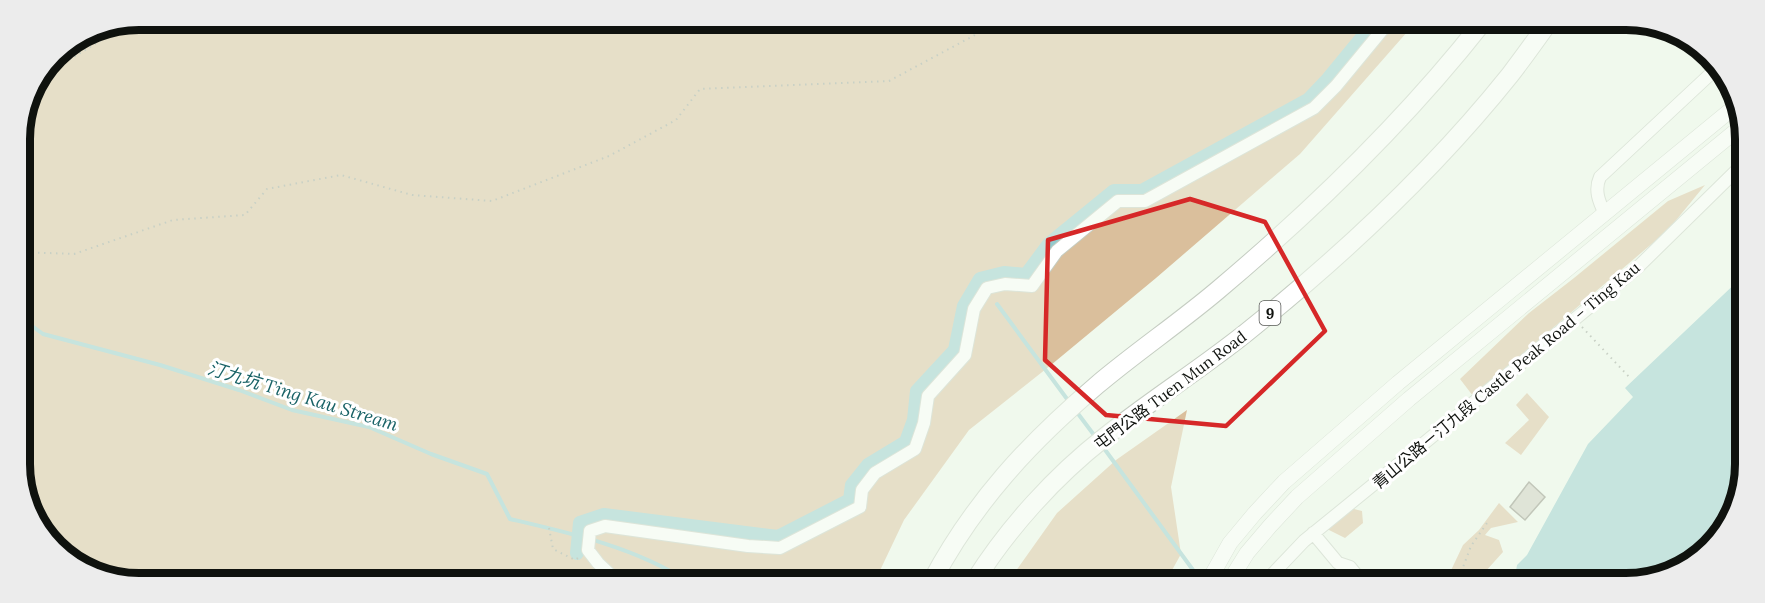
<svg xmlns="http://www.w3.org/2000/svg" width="1765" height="603" font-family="Lora,'Noto Sans TC',serif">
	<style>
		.green { fill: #dabf9c }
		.water { fill: #92c9cc }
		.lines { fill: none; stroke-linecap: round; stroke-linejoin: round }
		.stream { stroke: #92c9cc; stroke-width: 4 }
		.canal { stroke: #92c9cc; stroke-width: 14 }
		.building { fill: #cbcabc; stroke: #88887b; stroke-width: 1.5 }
		.minor-casing { stroke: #c5cdc2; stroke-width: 14 }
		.major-casing { stroke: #c5cdc2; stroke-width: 16 }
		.highway-casing { stroke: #c5cdc2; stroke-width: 20 }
		.path { stroke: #989f96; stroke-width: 2; stroke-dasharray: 1.5 4.5; stroke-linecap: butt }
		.minor { stroke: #fff; stroke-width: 12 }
		.major { stroke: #fff; stroke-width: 15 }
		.highway { stroke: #fff; stroke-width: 18 }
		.marked { fill: none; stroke: #d62828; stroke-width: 4.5; stroke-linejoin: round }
		.labels { text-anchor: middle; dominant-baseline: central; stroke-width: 6; stroke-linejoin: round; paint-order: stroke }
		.shield { fill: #fff; stroke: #575956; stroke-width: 1.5 }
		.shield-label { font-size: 15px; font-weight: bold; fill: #0f120e }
		.street-label { font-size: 16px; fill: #0f120e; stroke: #fff }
		.water-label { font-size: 18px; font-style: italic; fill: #186266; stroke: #fff }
		.rim { fill: none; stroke: #0f120e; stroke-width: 8 }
	</style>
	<rect width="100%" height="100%" fill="#f0f9ed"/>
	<!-- green -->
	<path class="green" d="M139,20L1415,23L1300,154L1156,278L1051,365L969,430L904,520L875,581L107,579L49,543L22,487L20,131L29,93L55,54L93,28Z
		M1705,185L1668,230L1473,396L1460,379L1529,313L1574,278L1668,201Z
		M1527,393L1549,417L1521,455L1505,443L1529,420L1516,405Z
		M1187,410L1171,487L1181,554L1166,581L1160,582L1134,572L1128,582H1008L1057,513L1116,460Z
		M1499,503L1518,522L1491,528L1485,535L1499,540L1503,552L1485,572L1464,583H1445L1463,545L1479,530Z
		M1338,505L1362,511L1363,523L1345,538L1327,529L1326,516Z"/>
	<!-- water -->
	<path class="water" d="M1742,277L1741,496L1699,559L1634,583H1514L1517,565L1527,555L1588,444L1633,397L1625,388Z"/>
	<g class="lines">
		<!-- stream -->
		<path class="stream" d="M997,304L1070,403
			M21,318L43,334L160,365L239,390L292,410L369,427L431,454L487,474L510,519C570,533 634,547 687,581
			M1076,411L1097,439
			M1103,447L1193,570"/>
		<!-- canal -->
		<path class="canal" d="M577,553L580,523L604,515L778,537L850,500L852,485L868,465L906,442L914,420L917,391L955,350L964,306L980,279L1004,273L1026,275L1049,244L1114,191H1142L1308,100L1328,79L1374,23"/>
	</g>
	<!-- building -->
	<path class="building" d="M1529,482L1545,497L1525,520L1510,507Z"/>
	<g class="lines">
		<defs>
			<path id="minor" d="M1605,214C1599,202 1594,190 1600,177L1719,66
				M1313,533L1338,563L1350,567L1363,583
				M617,581L598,563L588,550L590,531L605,526L748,546L780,548L860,507L862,490L875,473L915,449L924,423L928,396L965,355L974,309L987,288L1005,284L1032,286L1057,251L1118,201H1145L1314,108L1336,86L1388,23
				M1265,582L1304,541L1406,458L1638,267L1743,164"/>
			<path id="major" d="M1208,582L1230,543L1255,513L1284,482L1398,383L1738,104
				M1229,582L1247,553L1270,526L1297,497L1409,399L1743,125"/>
			<path id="highway" d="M932,581C974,502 1029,443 1097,385C1136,352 1179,323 1218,290C1314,209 1404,122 1482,23
				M974,582C1008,528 1055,476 1105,437C1151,400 1201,369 1247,332C1343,255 1434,170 1510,75C1523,58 1536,40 1548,23"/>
		</defs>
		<!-- minor casing -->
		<use href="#minor" class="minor-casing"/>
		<!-- major casing -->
		<use href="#major" class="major-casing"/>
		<!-- highway casing -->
		<use href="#highway" class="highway-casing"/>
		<!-- path -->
		<path class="path" d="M42,72L59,66L134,20
			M20,252L74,254L173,220L245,215L267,189L341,175L412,195L492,201L609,156L676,120L700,89L889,81L975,35L981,22
			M1582,327L1631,379
			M549,528L553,549L575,560L578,558
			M1457,583L1471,546L1487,523"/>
		<!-- minor -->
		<use href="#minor" class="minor"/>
		<!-- major -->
		<use href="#major" class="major"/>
		<!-- highway -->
		<use href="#highway" class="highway"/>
	</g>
	<!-- marked area -->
	<path d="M0 0H1765V603H0ZM1190,199L1265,222L1325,331L1226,426L1106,415L1045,360L1048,240Z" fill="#f0f9ed" fill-opacity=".55" fill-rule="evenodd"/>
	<path class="marked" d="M1190,199L1265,222L1325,331L1226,426L1106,415L1045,360L1048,240Z"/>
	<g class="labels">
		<!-- shield labels -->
		<rect class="shield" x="1259.5" y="301" width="21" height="24" rx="4.5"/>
		<g class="shield-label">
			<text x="1270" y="313">9</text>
		</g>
		<!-- street labels -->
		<g class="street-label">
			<text transform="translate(1506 375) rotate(-40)">青山公路－汀九段 Castle Peak Road – Ting Kau</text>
			<text transform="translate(1170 390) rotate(-37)">屯門公路 Tuen Mun Road</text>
		</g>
		<!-- water labels -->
		<g class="water-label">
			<text transform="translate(303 396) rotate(17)">汀九坑 Ting Kau Stream</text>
		</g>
	</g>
	<!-- crop -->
	<path d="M0 0H1765V603H0ZM139 30H1626A109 109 0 0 1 1735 139V464A109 109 0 0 1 1626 573H139A109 109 0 0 1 30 464V139A109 109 0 0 1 139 30Z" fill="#ececec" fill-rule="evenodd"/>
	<path class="rim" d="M139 30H1626A109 109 0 0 1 1735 139V464A109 109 0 0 1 1626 573H139A109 109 0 0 1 30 464V139A109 109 0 0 1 139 30Z"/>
</svg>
